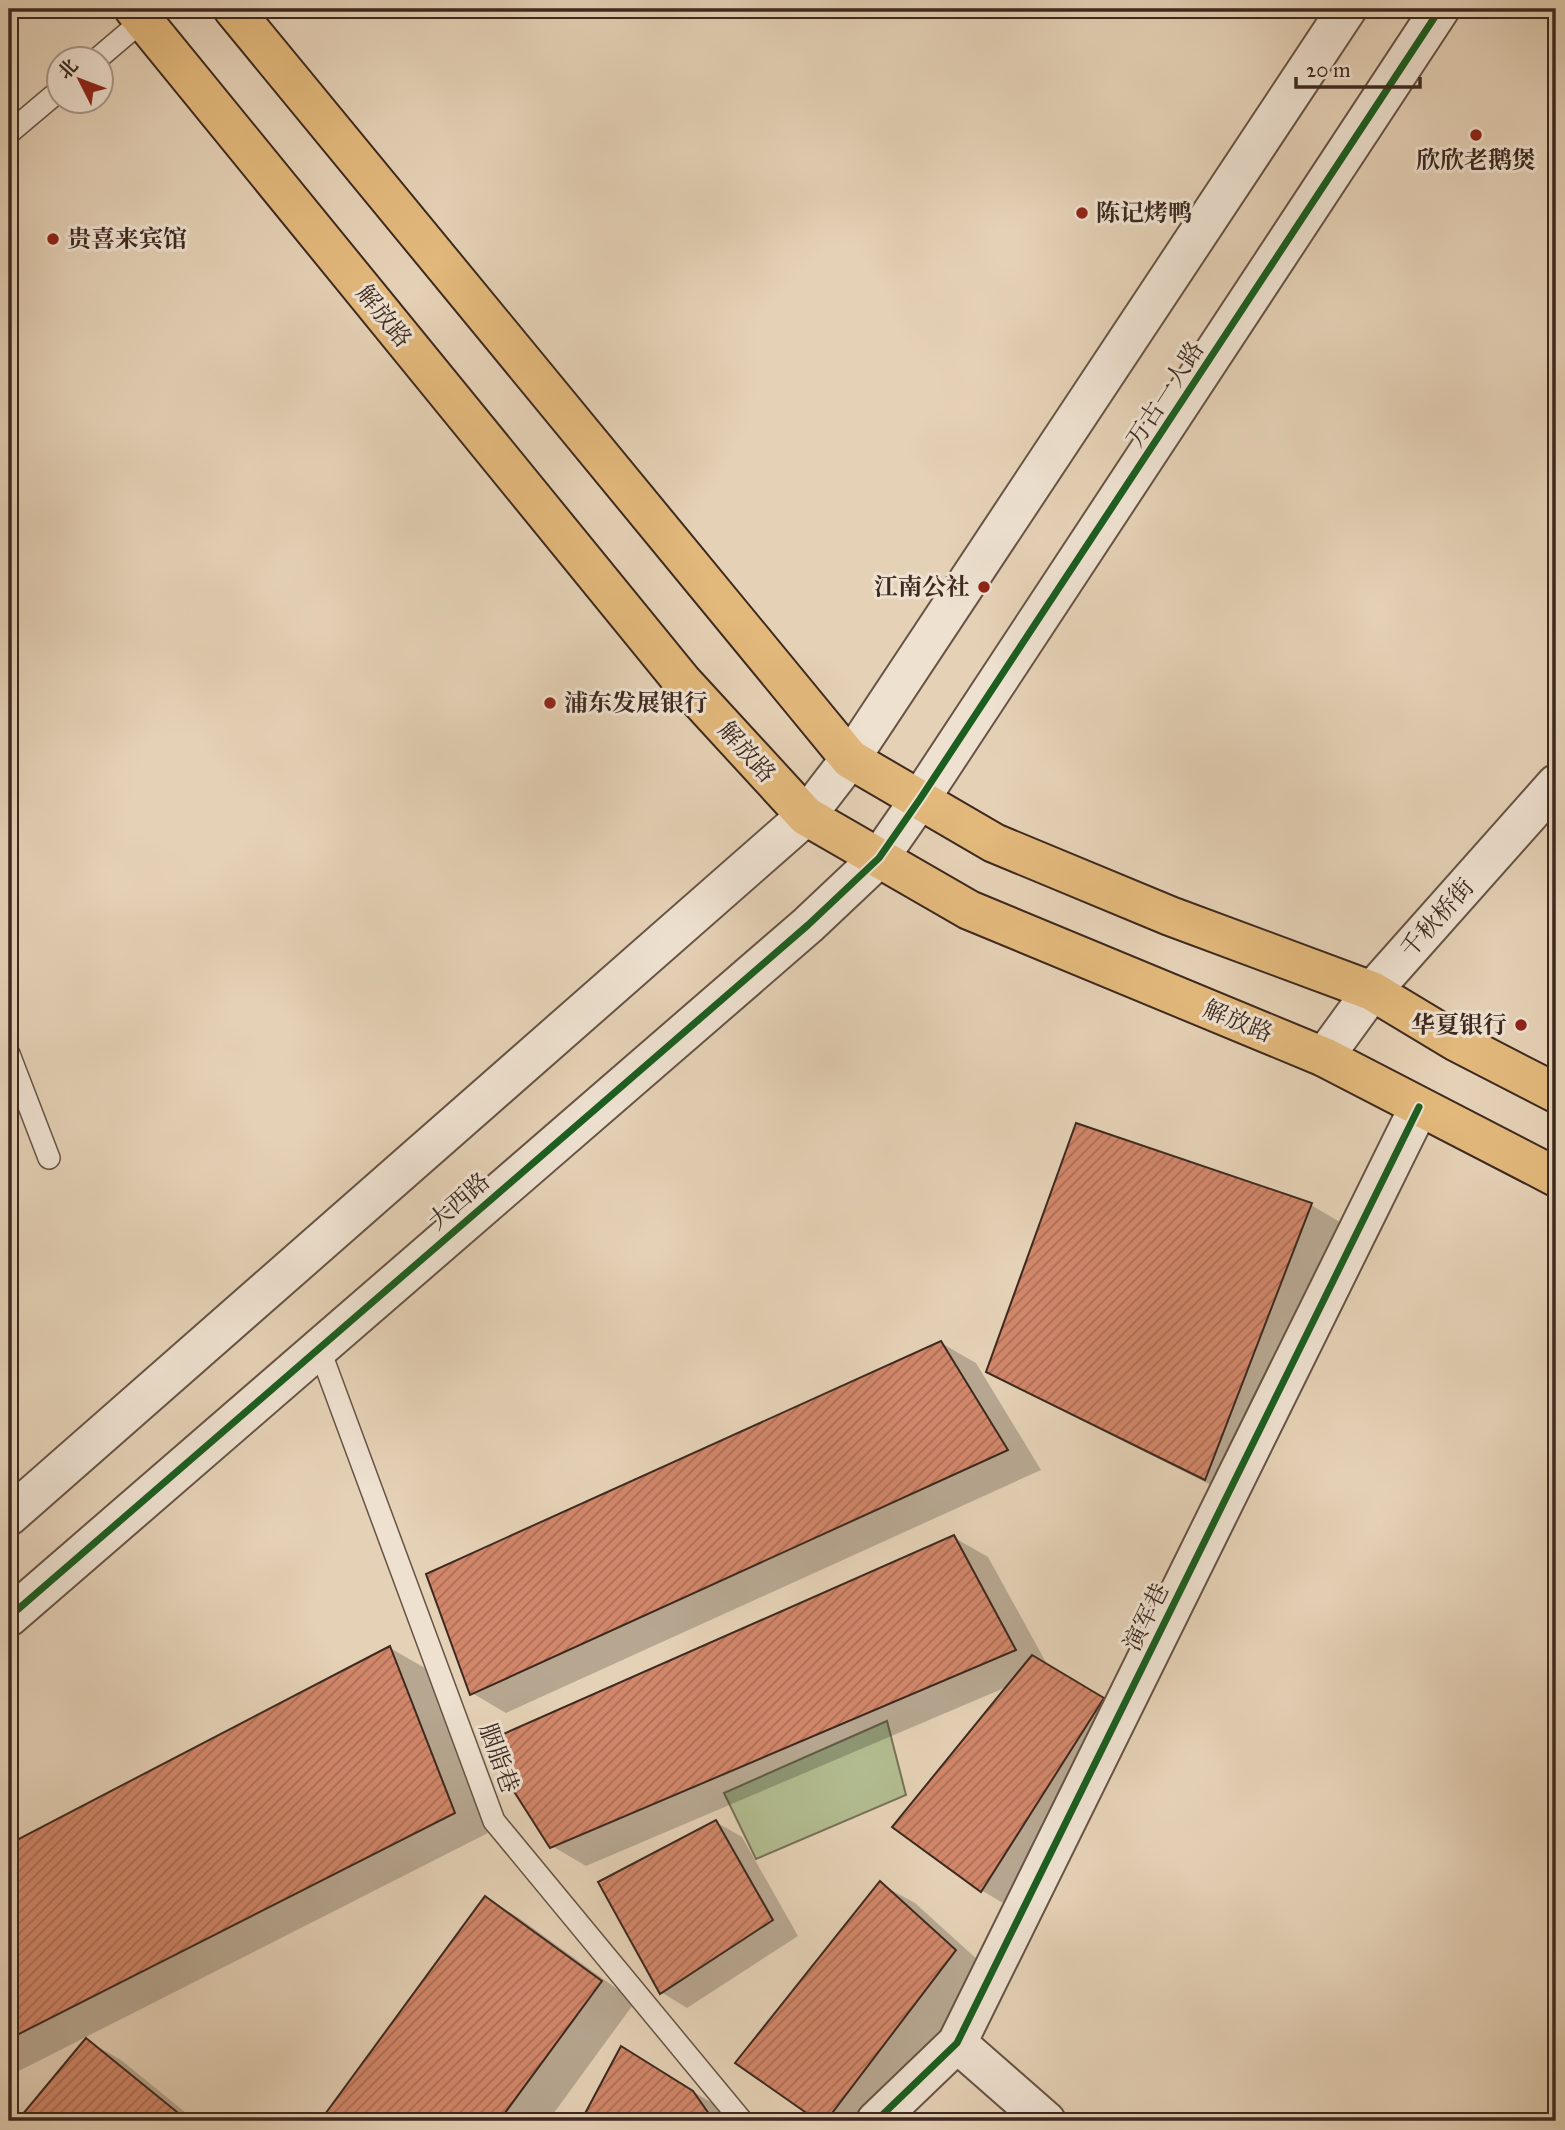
<svg xmlns="http://www.w3.org/2000/svg" width="1565" height="2130" font-family="'IM FELL Great Primer','Noto Serif SC',serif">
	<style>
		.green { fill: #b2bc90; stroke: #787258; stroke-width: 2 }
		.shadow { fill: #0003 }
		.building { fill: url(#building-hatch); stroke: #3d291f; stroke-width: 2 }
		.lines { fill: none; stroke-linecap: round; stroke-linejoin: round }
		.service-casing { stroke: #675345; stroke-width: 24 }
		.minor-casing { stroke: #675345; stroke-width: 42 }
		.tertiary-casing { stroke: #675345; stroke-width: 42 }
		.primary-casing { stroke: #3d291f; stroke-width: 42 }
		.service { stroke: #eee1d0; stroke-width: 21 }
		.minor { stroke: #eee1d0; stroke-width: 38 }
		.tertiary { stroke: #eee1d0; stroke-width: 38 }
		.primary { stroke: #e2b87b; stroke-width: 38 }
		.cycleway-casing { stroke: #eee1d0; stroke-width: 11 }
		.cycleway { stroke: #1b5e20; stroke-width: 7 }
		.poi-dot { fill: #8f2418; stroke: #eee1d0; stroke-width: 2.5 }
		.labels { text-anchor: middle; dominant-baseline: central; stroke-width: 6; stroke-linejoin: round; paint-order: stroke }
		.poi-label { font-size: 24px; font-weight: bold; fill: #3d291f; stroke: #eee1d0; text-anchor: start }
		.street-label { font-size: 24px; fill: #3d291f; stroke: #eee1d0 }
	</style>
	<defs>
		<pattern id="building-hatch" width="6" height="6" patternUnits="userSpaceOnUse" patternTransform="scale(1.75)"><rect width="6" height="6" fill="#d2876a"/><path d="M-1 1l2-2M0 6l6-6M5 7l2-2" fill="none" stroke="#ac6e57"/></pattern>
	</defs>
	<rect width="100%" height="100%" fill="#e5d1b6"/>
	<filter id="stains"><feTurbulence type="fractalNoise" baseFrequency=".00286" numOctaves="4"/><feColorMatrix values="0 0 0 0 .2 0 0 0 0 .09 0 0 0 0 .02 0 0 0 .5 -.17"/></filter>
	<radialGradient id="worn" r=".72"><stop offset=".6" stop-color="#630" stop-opacity="0"/><stop offset="1" stop-color="#630" stop-opacity=".3"/></radialGradient>
	<!-- green -->
	<path class="green" d="M887,1721L906,1795L756,1859L724,1793Z"/>
	<!-- shadow -->
	<path class="shadow" d="M1311,1205L1345,1225L1239,1499L1023,1391L989,1371Z
		M941,1343L976,1363L1041,1470L506,1713L472,1693Z
		M953,1537L988,1557L1048,1666L1129,1715L1008,1906L981,1890L1009,1686L586,1866L552,1846Z
		M390,1648L425,1668L488,1833L9,2076V1846Z
		M716,1822L742,1837L798,1936L687,2008L661,1992Z
		M880,1884L915,1903L990,1971L875,2121H821L737,2063Z
		M485,1898L519,1918L635,2002L548,2121H322Z
		M86,2040L121,2060L196,2121H19Z
		M622,2049L727,2112L733,2121H583Z"/>
	<!-- building -->
	<path class="building" d="M1076,1123L1312,1203L1205,1480L986,1372Z
		M941,1341L1008,1450L470,1695L426,1574Z
		M954,1535L1016,1650L550,1848L483,1743Z
		M390,1646L455,1813L9,2039V1844Z
		M1032,1655L1104,1698L981,1892L892,1827Z
		M716,1820L773,1920L660,1994L598,1882Z
		M880,1881L956,1950L826,2121H818L735,2063Z
		M485,1896L602,1981L499,2121H320Z
		M86,2038L188,2121H17Z
		M621,2046L693,2091L714,2121H581Z"/>
	<g class="lines">
		<defs>
			<path id="service" d="M96,60L143,20
				M9,133L60,90
				M9,1054L49,1158
				M319,1348L494,1821L742,2121"/>
			<path id="minor" d="M1324,1057L1372,991L1556,784
				M957,2043L1046,2121
				M876,2121L957,2043L1419,1107"/>
			<path id="tertiary" d="M9,1516L806,816L850,759L1347,9
				M9,1617L808,925L879,858L920,799L1440,9"/>
			<path id="primary" d="M134,9L682,681L806,816L969,910L1324,1057L1556,1177
				M233,9L850,759L994,843L1170,916L1372,991L1455,1041L1556,1093"/>
		</defs>
		<!-- service casing -->
		<use href="#service" class="service-casing"/>
		<!-- minor casing -->
		<use href="#minor" class="minor-casing"/>
		<!-- tertiary casing -->
		<use href="#tertiary" class="tertiary-casing"/>
		<!-- primary casing -->
		<use href="#primary" class="primary-casing"/>
		<!-- service -->
		<use href="#service" class="service"/>
		<!-- minor -->
		<use href="#minor" class="minor"/>
		<!-- tertiary -->
		<use href="#tertiary" class="tertiary"/>
		<!-- primary -->
		<use href="#primary" class="primary"/>
		<defs>
			<path id="cycleway" d="M9,1617L808,925L879,858L920,799L1440,9
				M876,2121L957,2043L1419,1107"/>
		</defs>
		<!-- cycleway casing -->
		<use href="#cycleway" class="cycleway-casing"/>
		<!-- cycleway -->
		<use href="#cycleway" class="cycleway"/>
	</g>
	<!-- markers -->
	<g class="poi-dot">
		<circle cx="1476" cy="135" r="7"/>
		<circle cx="1082" cy="213" r="7"/>
		<circle cx="53" cy="239" r="7"/>
		<circle cx="984" cy="587" r="7"/>
		<circle cx="550" cy="703" r="7"/>
		<circle cx="1521" cy="1025" r="7"/>
	</g>
	<g class="labels">
		<!-- poi labels -->
		<g class="poi-label">
			<text x="1476" y="160" text-anchor="middle">欣欣老鹅煲</text>
			<text x="1096" y="213">陈记烤鸭</text>
			<text x="67" y="239">贵喜来宾馆</text>
			<text x="970" y="587" text-anchor="end">江南公社</text>
			<text x="564" y="703">浦东发展银行</text>
			<text x="1507" y="1025" text-anchor="end">华夏银行</text>
		</g>
		<!-- street labels -->
		<g class="street-label">
			<text transform="translate(384 316) rotate(51)">解放路</text>
			<text transform="translate(1165 394) rotate(-57)">万古一人路</text>
			<text transform="translate(747 752) rotate(48)">解放路</text>
			<text transform="translate(1437 918) rotate(-48)">千秋桥街</text>
			<text transform="translate(1238 1021) rotate(22)">解放路</text>
			<text transform="translate(459 1201) rotate(-41)">大西路</text>
			<text transform="translate(1146 1617) rotate(-64)">演军巷</text>
			<text transform="translate(499 1758) rotate(70)">胭脂巷</text>
		</g>
	</g>
	<!-- margin -->
	<rect width="1565" height="2130" fill="none" stroke="#e5d1b6" stroke-width="35"/>
	<rect x="10" y="10" width="1544" height="2109" fill="none" stroke="#3d291f" stroke-width="3.5"/>
	<rect x="18" y="18" width="1530" height="2095" fill="none" stroke="#3d291f" stroke-width="2"/>
	<!-- north arrow -->
	<g transform="translate(80 80) rotate(312)"><circle r="33" fill="#eee1d0" stroke="#a79789" stroke-width="2"/>
	<path d="M0-5L12 26L0 18L-12 26Z" fill="#8f2418"/>
	<text y="-10" font-size="19" font-weight="bold" text-anchor="middle" fill="#3d291f">北</text>
	</g>
	<!-- scale -->
	<path d="M1296 77v10h124v-10" fill="none" stroke="#3d291f" stroke-width="3.5"/>
	<text x="1306" y="77" font-size="21" fill="#3d291f" stroke="#eee1d0" stroke-width="5" paint-order="stroke">20 m</text>
	<rect width="100%" height="100%" filter="url(#stains)"/>
	<rect width="100%" height="100%" fill="url(#worn)"/>
</svg>
